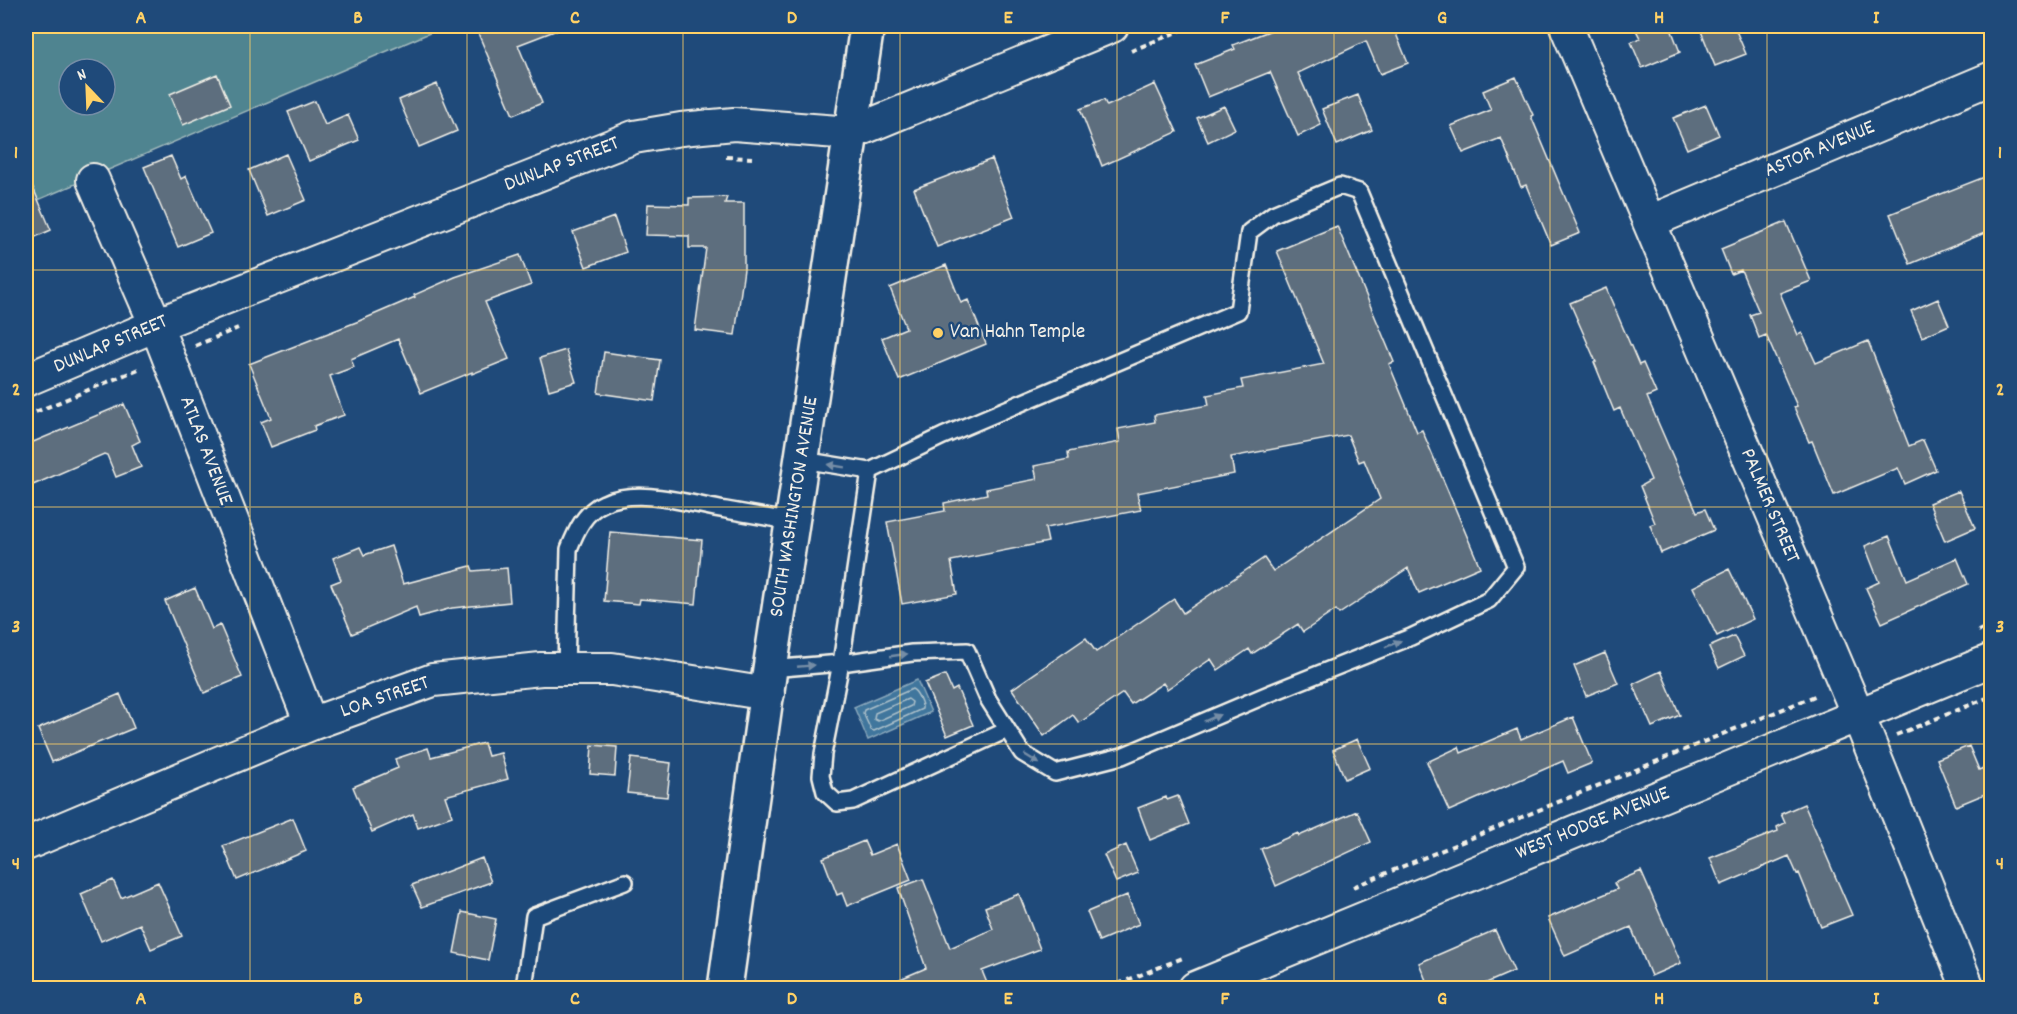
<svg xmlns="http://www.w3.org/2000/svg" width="2017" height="1014" font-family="Dekko,sans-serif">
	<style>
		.green { fill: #508490; stroke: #a2babc; stroke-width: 1.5; fill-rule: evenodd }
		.water { fill: #41769d; stroke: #89a7bb; stroke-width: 1.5 }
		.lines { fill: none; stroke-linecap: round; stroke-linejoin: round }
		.shore { stroke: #acc0ca; stroke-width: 1.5 }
		.building { fill: #5d6e7e; stroke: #f4f1e8; stroke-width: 1.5 }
		.service-casing { stroke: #f4f1e8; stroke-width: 20 }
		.minor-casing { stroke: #f4f1e8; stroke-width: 36 }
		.tertiary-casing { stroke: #f4f1e8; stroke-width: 38 }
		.path { stroke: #f4f1e8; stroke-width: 4; stroke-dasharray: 6 4.5; stroke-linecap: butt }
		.service { stroke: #1f4a7a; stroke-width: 15 }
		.minor { stroke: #1f4a7a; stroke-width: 32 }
		.tertiary { stroke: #1f4a7a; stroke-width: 33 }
		.oneway { fill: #748da6 }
		.grid { fill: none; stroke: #ffd166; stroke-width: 1.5; stroke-opacity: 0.55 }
		.poi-dot { fill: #ffd166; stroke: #1f4a7a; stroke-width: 2 }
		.labels { text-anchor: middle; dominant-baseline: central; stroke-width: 5; stroke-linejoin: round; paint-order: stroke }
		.street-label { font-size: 21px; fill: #f4f1e8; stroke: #1f4a7a }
		.poi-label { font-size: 21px; fill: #f4f1e8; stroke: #1f4a7a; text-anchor: start }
		.neatline { fill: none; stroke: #ffd166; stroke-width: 2 }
		.grid-label { font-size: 20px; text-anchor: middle; font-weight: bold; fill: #ffd166 }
	</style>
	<rect width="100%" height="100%" fill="#1f4a7a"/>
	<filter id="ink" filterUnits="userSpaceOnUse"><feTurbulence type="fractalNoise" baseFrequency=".0167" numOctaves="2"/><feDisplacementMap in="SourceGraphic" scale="12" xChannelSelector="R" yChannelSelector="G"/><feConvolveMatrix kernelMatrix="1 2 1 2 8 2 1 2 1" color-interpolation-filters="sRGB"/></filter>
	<g filter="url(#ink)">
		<!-- green -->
		<path class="green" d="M26,26H446L26,205ZM69,69H105V105H69Z"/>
		<!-- water -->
		<path class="water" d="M917,680L931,712L868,740L854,707Z"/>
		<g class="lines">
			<!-- shore -->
			<path class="shore" d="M912,689C917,691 923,704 922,709L874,731L871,730L863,713L864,710Z
				M908,699L912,702L911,706L878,721L874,719L875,713Z"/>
		</g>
		<!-- building -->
		<path class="building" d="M475,26H564L565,27L518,45L542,103L513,115Z
			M1282,26H1401L1394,29L1408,63L1380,74L1366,41L1298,73L1321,125L1298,136L1270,72L1208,97L1195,65L1235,49L1233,45Z
			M1634,26H1670L1680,52L1642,68L1631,42L1640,38Z
			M1699,26H1734L1746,54L1715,66Z
			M217,74L230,105L183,125L170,94Z
			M1516,77L1533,115L1531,116L1580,233L1551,245L1526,185L1521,187L1501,138L1463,153L1451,126L1491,110L1483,91Z
			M437,84L457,131L419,147L399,100Z
			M1155,84L1177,132L1102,166L1080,109L1104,100L1107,106Z
			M1358,95L1372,130L1337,145L1322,109Z
			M315,101L325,125L348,115L359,140L309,161L288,112Z
			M1706,105L1719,135L1687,149L1673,118Z
			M1224,106L1235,129L1208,142L1197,118Z
			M286,154L306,200L268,216L249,170Z
			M171,156L181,179L186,176L211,233L178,247L144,167Z
			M992,159L1014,217L937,247L914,189Z
			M26,171L51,230L26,241Z
			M1992,174V230L1910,264L1890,214Z
			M727,197L725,203H744V269L735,335L695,330L706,248H689V236L646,235L648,204L689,205V198Z
			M614,217L626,252L586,267L573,232Z
			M1786,222L1811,281L1780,293L1798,335L1802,333L1816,363L1868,341L1909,446L1923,440L1936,470L1905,484L1898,468L1834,495L1812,441L1809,442L1794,407L1797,406L1766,335L1759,338L1750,315L1759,312L1741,270L1731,274L1721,249Z
			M1337,226L1394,362L1389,364L1417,432L1422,430L1480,567L1419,593L1408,568L1339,614L1336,610L1303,632L1298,624L1252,654L1249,649L1218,670L1211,659L1167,689L1163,683L1131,704L1123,693L1079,723L1073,715L1044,736L1012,689L1086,638L1096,652L1174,599L1183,613L1264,558L1273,571L1380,499L1364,460L1359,462L1348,435L1231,457L1234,474L1137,493L1141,510L1045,528L1048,542L951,561L957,594L902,604L887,522L945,511L944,503L987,494L986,489L1037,479L1034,466L1069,459L1068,452L1120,442L1118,429L1155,422L1154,415L1209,405L1207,395L1243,388L1241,380L1324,364L1277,251Z
			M520,255L531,285L485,302L509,359L472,374V372L421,393L398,339L351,359L354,367L330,376L344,415L314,426L315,430L271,447L261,422L271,418L249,364L359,321L415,297L414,295L455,277Z
			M946,265L961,303L968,300L986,344L899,380L882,338L906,328L890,288Z
			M1606,288L1639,365L1643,363L1656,393L1647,397L1697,512L1705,509L1714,530L1661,553L1650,525L1655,523L1640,486L1651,480L1620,408L1614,411L1594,362H1596L1570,303Z
			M1938,299L1949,325L1922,337L1911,311Z
			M566,350L576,382L549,390L540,358Z
			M604,352L660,360L654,401L598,393Z
			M124,404L140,441L132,445L141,467L116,477L107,455L104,454L26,488V445Z
			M1959,491L1975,528L1945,541L1929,503Z
			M610,532L702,540L696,604L640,599L639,604L604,601Z
			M1889,536L1907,580L1957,558L1968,584L1882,623L1866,588L1879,582L1865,546Z
			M391,546L403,584L471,566L473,571L507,568L510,602L452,608L419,617L416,607L352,634L331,584L341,580L333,558L360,547L364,555Z
			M1729,569L1753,619L1717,636L1693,587Z
			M195,588L212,629L220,625L242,677L204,693L165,601Z
			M1734,636L1744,656L1719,668L1709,647Z
			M1605,653L1618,683L1586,696L1574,666Z
			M1661,671L1680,715L1652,727L1633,684Z
			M945,675L952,691L957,688L973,725L947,736L925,683Z
			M120,694L134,728L52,762L38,729Z
			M1573,717L1592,763L1568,773L1563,761L1449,811L1427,762L1459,747L1461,753L1517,729L1521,739Z
			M1357,739L1370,768L1345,779L1333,750Z
			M484,743L488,756L501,753L508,779L445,796L452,816L418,828L413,814L372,832L353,787L398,768L395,759L428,748L431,757Z
			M592,745L617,747L615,776L590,774Z
			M1969,746L1979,770L1986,767L1992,780V791L1956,806L1937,759Z
			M631,758L671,763L667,797L627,793Z
			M1178,796L1189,824L1150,840L1138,808L1166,797L1167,800Z
			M1804,804L1852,915L1821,927L1799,873L1797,874L1789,856L1721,885L1710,858L1778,831L1777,827L1785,823L1781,814Z
			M1357,811L1371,842L1276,886L1261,849L1298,833L1299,836Z
			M293,818L306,851L237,880L223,846Z
			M864,841L870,855L897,844L911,880L847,906L842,893L837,895L823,858Z
			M1126,845L1138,873L1116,882L1104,855Z
			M482,858L491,882L422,907L412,885Z
			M1641,871L1681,963L1651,976L1631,927L1565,956L1548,918L1617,889L1614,883Z
			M923,879L950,948L993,929L985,907L1019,894L1040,949L982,971L989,988H879L926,968L898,888Z
			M113,880L121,898L158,882L182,936L151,949L140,924L101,941L81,894Z
			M1127,895L1139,924L1099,941L1087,912Z
			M462,912L496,919L488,960L454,953Z
			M1495,930L1514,971L1475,988H1429L1419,963Z"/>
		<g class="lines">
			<defs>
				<path id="service" d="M870,471L841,663L823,754L821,776L825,792L837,803L853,801L1007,730
					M566,669L569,549C576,531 585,511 604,503C639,487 689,504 726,510C748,514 771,518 794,522
					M770,669L841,663L912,653L967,651L988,699L1022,753L1055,773L1122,756L1271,693L1411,637L1489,600L1516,567L1359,192L1340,186L1273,214L1249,232L1238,311L943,436L870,471L803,460
					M524,988L534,916L625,882"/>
				<path id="minor" d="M1566,26L1858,715L1968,988
					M93,180L156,325L311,724
					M1649,222L1992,78
					M26,380L156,325L634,137L681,129L734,124L851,133L1112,26
					M26,844L311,724L433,680L541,669H612L768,694
					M1195,988L1992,660"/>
				<path id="tertiary" d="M725,988L770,669L867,26"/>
			</defs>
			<!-- service casing -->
			<use href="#service" class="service-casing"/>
			<!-- minor casing -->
			<use href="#minor" class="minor-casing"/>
			<!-- tertiary casing -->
			<use href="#tertiary" class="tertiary-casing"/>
			<!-- path -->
			<path class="path" d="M1131,51L1191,26
				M726,157L752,158
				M195,346L238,328
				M26,416L141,368
				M1978,631L1992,625
				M1896,735L1992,696
				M1353,887L1817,695
				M1108,988L1185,957"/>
			<!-- service -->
			<use href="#service" class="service"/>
			<!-- minor -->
			<use href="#minor" class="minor"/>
			<!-- tertiary -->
			<use href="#tertiary" class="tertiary"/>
		</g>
		<!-- one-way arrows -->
		<defs><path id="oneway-solid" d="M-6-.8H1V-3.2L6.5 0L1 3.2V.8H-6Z" transform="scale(1.5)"/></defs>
		<g class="oneway">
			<use href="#oneway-solid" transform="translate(836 466) rotate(-171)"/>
			<use href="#oneway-solid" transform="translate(1393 644) rotate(-22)"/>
			<use href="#oneway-solid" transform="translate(899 655) rotate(-8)"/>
			<use href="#oneway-solid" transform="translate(806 666) rotate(-5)"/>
			<use href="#oneway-solid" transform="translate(1212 718) rotate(-23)"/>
			<use href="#oneway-solid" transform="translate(1032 759) rotate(32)"/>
		</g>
	</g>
	<!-- grid -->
	<path class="grid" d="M250,26V988M467,26V988M683,26V988M900,26V988M1117,26V988M1334,26V988M1550,26V988M1767,26V988M26,270H1992M26,507H1992M26,744H1992"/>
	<!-- markers -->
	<circle class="poi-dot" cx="938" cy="333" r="6"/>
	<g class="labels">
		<!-- street labels -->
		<g class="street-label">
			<text transform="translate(1820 150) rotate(-23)">ASTOR AVENUE</text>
			<text transform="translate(562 165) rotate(-21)">DUNLAP STREET</text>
			<text transform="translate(111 345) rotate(-23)">DUNLAP STREET</text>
			<text transform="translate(205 451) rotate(69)">ATLAS AVENUE</text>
			<text transform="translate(1769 506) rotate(67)">PALMER STREET</text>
			<text transform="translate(795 507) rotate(-81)">SOUTH WASHINGTON AVENUE</text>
			<text transform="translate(385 698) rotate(-19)">LOA STREET</text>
			<text transform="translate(1593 824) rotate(-22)">WEST HODGE AVENUE</text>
		</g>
		<!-- poi labels -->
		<g class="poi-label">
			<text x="950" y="333">Van Hahn Temple</text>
		</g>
	</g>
	<!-- margin -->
	<rect width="2017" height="1014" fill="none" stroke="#1f4a7a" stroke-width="66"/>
	<!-- north arrow -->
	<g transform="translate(87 87) rotate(337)"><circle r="28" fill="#1f4a7a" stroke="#748da6" stroke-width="1.5"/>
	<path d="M0-4.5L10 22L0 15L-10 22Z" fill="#ffd166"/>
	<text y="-9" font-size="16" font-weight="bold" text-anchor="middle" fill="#f4f1e8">N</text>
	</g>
	<rect x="33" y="33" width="1951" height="948" class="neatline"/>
	<g class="grid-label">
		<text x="141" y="23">A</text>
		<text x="358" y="23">B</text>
		<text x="575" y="23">C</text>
		<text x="792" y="23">D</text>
		<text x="1008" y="23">E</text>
		<text x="1225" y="23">F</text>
		<text x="1442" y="23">G</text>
		<text x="1659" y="23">H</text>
		<text x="1876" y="23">I</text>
		<text x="16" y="158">1</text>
		<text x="2000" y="158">1</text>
		<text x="16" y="395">2</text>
		<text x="2000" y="395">2</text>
		<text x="16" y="632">3</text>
		<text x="2000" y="632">3</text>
		<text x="16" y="869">4</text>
		<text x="2000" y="869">4</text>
		<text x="141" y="1004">A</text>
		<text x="358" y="1004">B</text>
		<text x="575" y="1004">C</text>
		<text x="792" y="1004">D</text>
		<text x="1008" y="1004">E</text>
		<text x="1225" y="1004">F</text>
		<text x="1442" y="1004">G</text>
		<text x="1659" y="1004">H</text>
		<text x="1876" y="1004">I</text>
	</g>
</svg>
